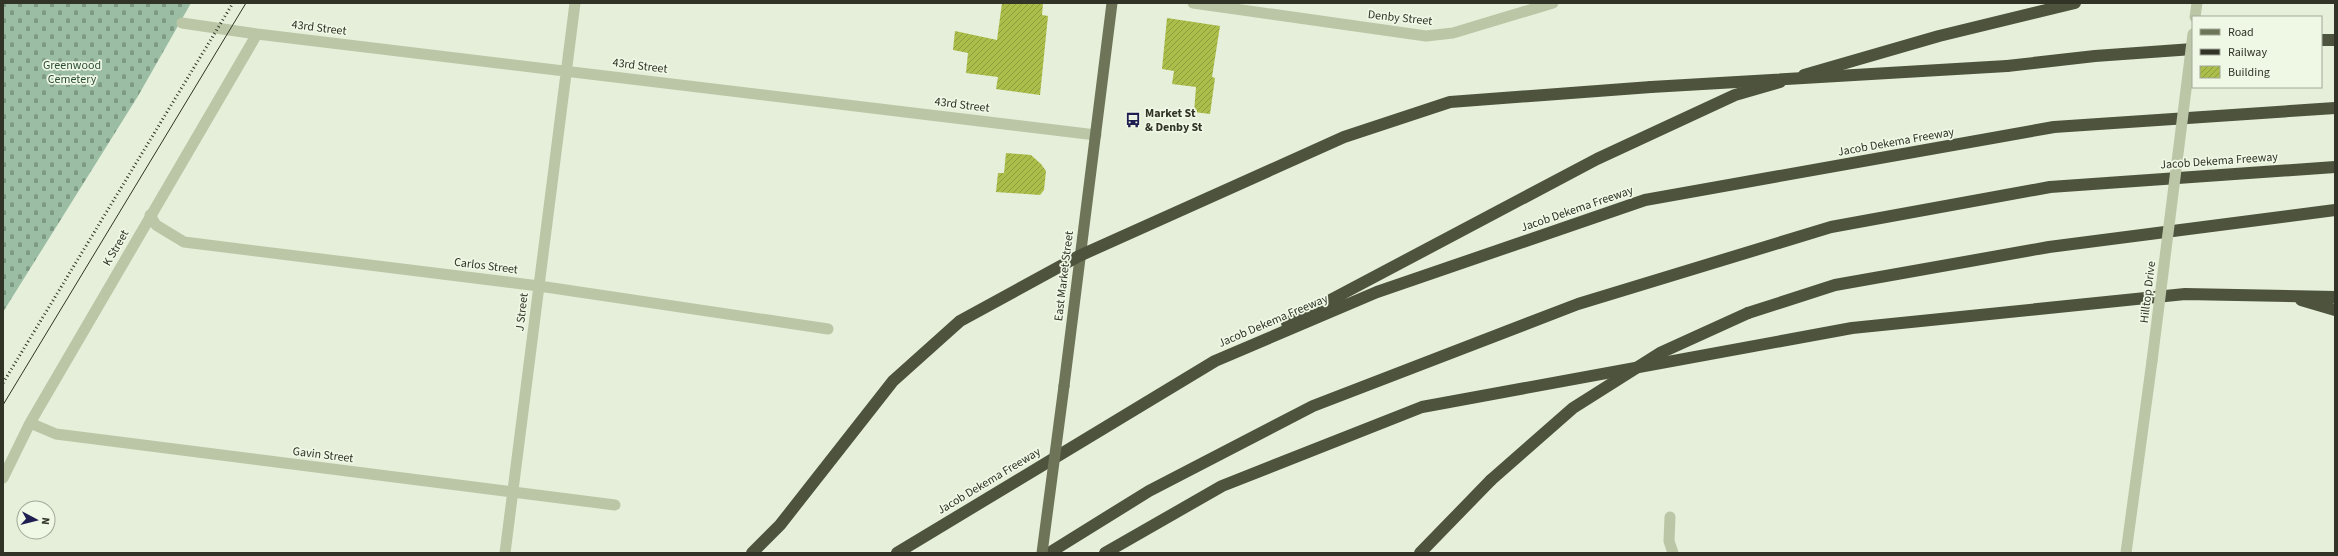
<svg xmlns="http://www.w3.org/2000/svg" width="2338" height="556" font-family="'Source Sans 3',sans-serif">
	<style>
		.cemetery { fill: url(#cemetery-stones) }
		.building { fill: url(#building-hatch) }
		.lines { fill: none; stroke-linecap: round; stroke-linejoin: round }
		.minor { stroke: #bac6a6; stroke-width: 11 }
		.tertiary { stroke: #bac6a6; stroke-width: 11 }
		.primary { stroke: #6d7458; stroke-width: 11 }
		.motorway { stroke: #4e533e; stroke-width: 12 }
		.tram { stroke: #303326; stroke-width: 1 }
		.rail { stroke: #303326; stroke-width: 3; stroke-dasharray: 1 3; stroke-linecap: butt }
		.tertiary-bridge { stroke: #bac6a6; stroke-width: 11 }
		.primary-bridge { stroke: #6d7458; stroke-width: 11 }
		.motorway-bridge { stroke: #4e533e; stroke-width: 12 }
		.labels { text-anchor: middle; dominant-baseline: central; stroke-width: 3.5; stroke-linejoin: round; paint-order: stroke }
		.street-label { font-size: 12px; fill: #303326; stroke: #eff7e5 }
		.park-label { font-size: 12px; fill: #2c4f36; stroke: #eff7e5 }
		.poi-label { font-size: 12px; font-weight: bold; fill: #303326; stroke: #eff7e5; text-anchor: start }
	</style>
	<defs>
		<pattern id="cemetery-stones" width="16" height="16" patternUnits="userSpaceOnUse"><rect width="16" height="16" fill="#9abda3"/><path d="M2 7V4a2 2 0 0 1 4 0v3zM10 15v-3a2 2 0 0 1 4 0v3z" fill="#7e9a85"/></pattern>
		<pattern id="building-hatch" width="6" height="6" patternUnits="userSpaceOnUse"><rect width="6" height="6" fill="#abbe49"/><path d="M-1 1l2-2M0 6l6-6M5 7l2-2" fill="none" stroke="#8c9b3d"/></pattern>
	</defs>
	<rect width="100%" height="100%" fill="#e5efd9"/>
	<!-- cemetery -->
	<path class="cemetery" d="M3,3H191L138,96L3,312Z"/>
	<!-- building -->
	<path class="building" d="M1002,3H1043L1042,15L1048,16L1040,95L996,89L998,77L966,73L968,53L953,50L955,31L997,40Z
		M1167,18L1220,26L1212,77L1215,78L1210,114L1194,112L1196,87L1172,84L1174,71L1162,69Z
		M1006,153L1031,155L1041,164L1046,171L1044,190L1040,195L996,192L998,173H1004Z"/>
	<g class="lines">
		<!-- minor -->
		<path class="minor" d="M1193,3L1426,36L1453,33L1553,3
			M182,23L257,34L1096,135
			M150,215L156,225L184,242L539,286L828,329
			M30,423L56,434L615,505
			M3,478L30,423L257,34
			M1670,517L1669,541L1673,553
			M505,553L575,3"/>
		<!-- tertiary -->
		<path class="tertiary" d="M2195,17L2197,3
			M2126,553L2152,361"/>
		<!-- primary -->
		<path class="primary" d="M1064,386L1112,3"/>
		<!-- motorway -->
		<path class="motorway" d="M2321,40H2335
			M2007,66L2095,56L2193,49
			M1804,75L1939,36L2075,3
			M2301,300L2335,310
			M1748,313L1835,285L2049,247L2335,210
			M1287,323L1597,159L1735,95L1780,82
			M752,553L780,525L893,381L960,321L1079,256L1344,137L1450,102L1651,87
			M897,553L1215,361L1377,292L1645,200L2054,127L2335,108
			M1049,553L1149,491L1313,406L1578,304L1831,227L2050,187L2335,167
			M1105,553L1222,486L1422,407L1852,328L2185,294L2335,297
			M1420,553L1491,480"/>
		<!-- tram -->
		<path class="tram" d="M3,405L246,3"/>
		<!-- rail -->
		<path class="rail" d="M3,383L233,3"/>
		<!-- tertiary-bridge -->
		<path class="tertiary-bridge" d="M2152,361L2193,34"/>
		<!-- primary-bridge -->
		<path class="primary-bridge" d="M1042,553L1064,386"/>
		<!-- motorway-bridge -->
		<path class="motorway-bridge" d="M1651,87L2007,66
			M1491,480L1573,408L1660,353L1748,313"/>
	</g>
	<!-- icons -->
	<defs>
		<symbol id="bus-bare" viewBox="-9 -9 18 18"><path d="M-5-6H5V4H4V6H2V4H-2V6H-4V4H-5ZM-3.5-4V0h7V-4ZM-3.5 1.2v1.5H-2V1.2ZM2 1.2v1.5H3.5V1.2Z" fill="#1f2051" stroke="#eff7e5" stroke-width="2.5" paint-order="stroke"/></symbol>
	</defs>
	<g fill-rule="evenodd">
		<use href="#bus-bare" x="1122" y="109" width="22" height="22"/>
	</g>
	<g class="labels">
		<!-- street labels -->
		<g class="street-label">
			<text transform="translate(1400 18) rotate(6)">Denby Street</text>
			<text transform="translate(319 28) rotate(7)">43rd Street</text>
			<text transform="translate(640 66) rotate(7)">43rd Street</text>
			<text transform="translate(962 105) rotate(7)">43rd Street</text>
			<text transform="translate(1896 142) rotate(-10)">Jacob Dekema Freeway</text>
			<text transform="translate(2219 161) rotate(-4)">Jacob Dekema Freeway</text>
			<text transform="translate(1577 209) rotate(-19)">Jacob Dekema Freeway</text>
			<text transform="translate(116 248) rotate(-60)">K Street</text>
			<text transform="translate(486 266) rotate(7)">Carlos Street</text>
			<text transform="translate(1064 276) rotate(-83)">East Market Street</text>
			<text transform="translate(2148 292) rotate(-83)">Hilltop Drive</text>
			<text transform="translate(522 312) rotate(-83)">J Street</text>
			<text transform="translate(1273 321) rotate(-23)">Jacob Dekema Freeway</text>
			<text transform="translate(323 455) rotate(7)">Gavin Street</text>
			<text transform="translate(989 481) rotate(-31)">Jacob Dekema Freeway</text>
		</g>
		<!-- park labels -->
		<g class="park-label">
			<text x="72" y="65">Greenwood<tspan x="72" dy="14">Cemetery</tspan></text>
		</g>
		<!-- poi labels -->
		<g class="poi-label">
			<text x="1145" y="113">Market St<tspan x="1145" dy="14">&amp; Denby St</tspan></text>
		</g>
	</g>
	<!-- border -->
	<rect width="2338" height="556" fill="none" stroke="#303326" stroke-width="8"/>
	<!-- legend -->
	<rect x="2192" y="16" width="130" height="72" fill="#eff7e5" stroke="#a3a999"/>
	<rect x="2200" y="29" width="20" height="6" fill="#6d7458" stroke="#a3a999"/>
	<text x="2228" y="36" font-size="12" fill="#303326">Road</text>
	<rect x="2200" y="49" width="20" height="6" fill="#303326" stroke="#a3a999"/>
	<text x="2228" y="56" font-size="12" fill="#303326">Railway</text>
	<rect x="2200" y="66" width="20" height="12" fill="url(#building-hatch)" stroke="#a3a999"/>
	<text x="2228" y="76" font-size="12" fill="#303326">Building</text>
	<!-- north arrow -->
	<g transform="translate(36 520) rotate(97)"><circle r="19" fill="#eff7e5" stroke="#a3a999"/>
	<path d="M0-3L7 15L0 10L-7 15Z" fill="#1f2051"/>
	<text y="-6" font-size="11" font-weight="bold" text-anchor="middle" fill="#303326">N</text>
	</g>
</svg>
